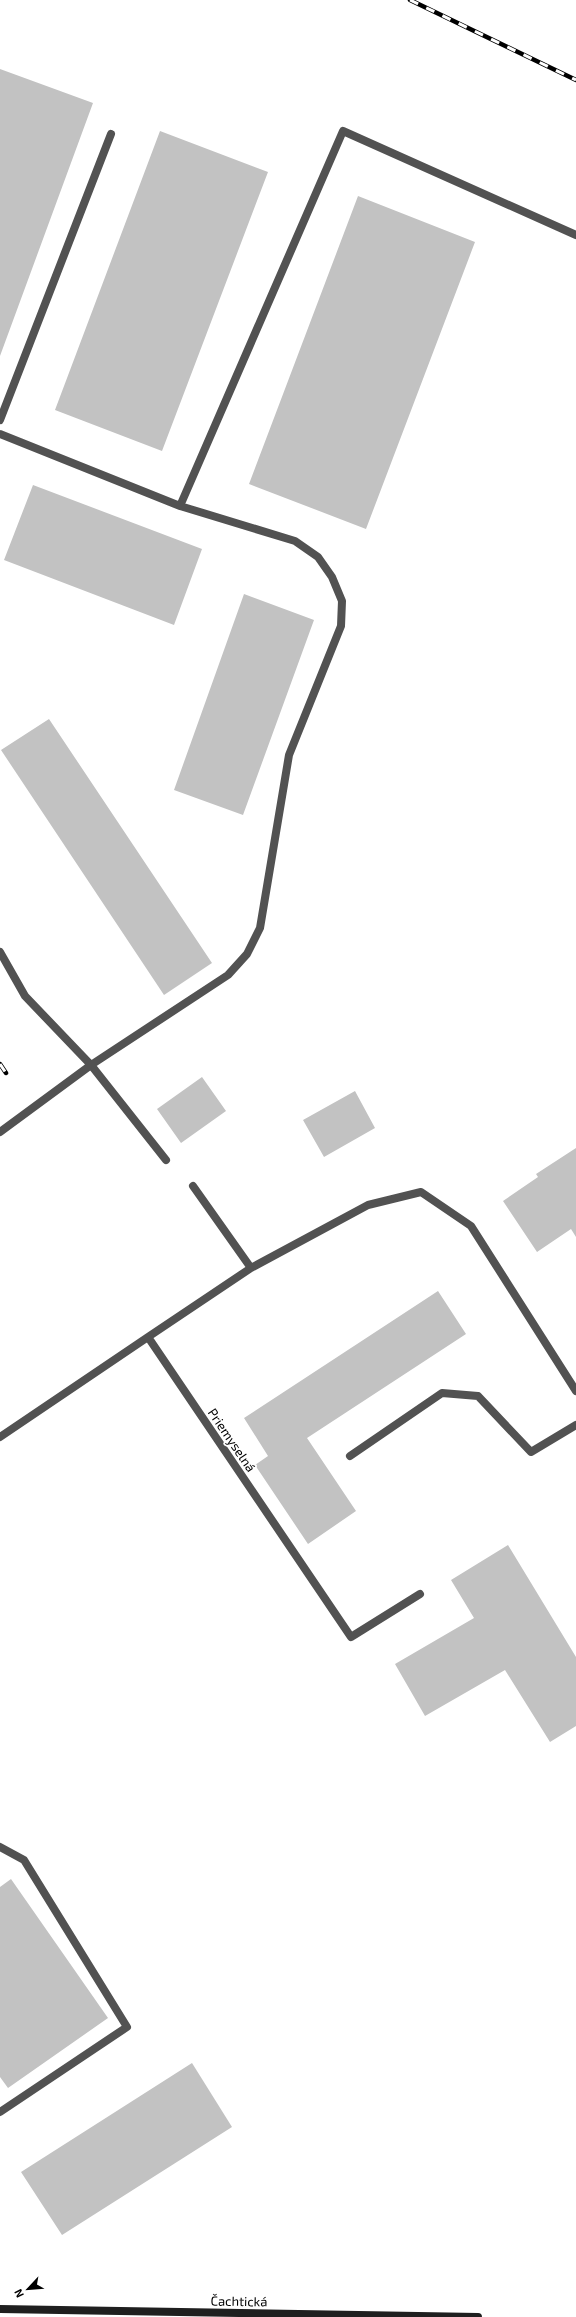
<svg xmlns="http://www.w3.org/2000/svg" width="576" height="2317" font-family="'Exo 2',sans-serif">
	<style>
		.building { fill: #c2c2c2 }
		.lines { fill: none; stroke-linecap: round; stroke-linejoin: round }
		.service { stroke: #525252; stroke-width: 8 }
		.secondary { stroke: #1f1f1f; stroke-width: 8 }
		.rail-casing { stroke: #000; stroke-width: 4.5 }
		.rail { stroke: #fff; stroke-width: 3; stroke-dasharray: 9; stroke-linecap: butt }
		.labels { text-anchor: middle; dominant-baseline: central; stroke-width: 3.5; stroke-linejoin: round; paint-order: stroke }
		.street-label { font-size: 13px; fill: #000; stroke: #fff }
	</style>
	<rect width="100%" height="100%" fill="#fff"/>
	<!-- building -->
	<path class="building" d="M0,69L93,103L0,356Z
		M160,131L268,172L162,451L55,410Z
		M358,196L475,242L366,529L249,484Z
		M33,485L202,549L174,625L4,560Z
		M244,594L314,620L243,815L174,790Z
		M49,719L212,963L164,995L1,750Z
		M202,1077L226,1111L181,1143L157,1109Z
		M355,1091L375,1128L324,1157L303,1120Z
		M576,1148V1237L571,1229L537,1252L503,1201L538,1177L536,1174Z
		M438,1291L466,1334L307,1438L356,1511L308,1544L255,1465L268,1456L244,1418Z
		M508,1545L576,1657V1726L550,1742L505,1670L425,1716L395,1664L474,1618L451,1580Z
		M11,1879L108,2018L8,2088L0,2077V1887Z
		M192,2063L232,2127L62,2235L21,2172Z"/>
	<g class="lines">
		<!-- service -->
		<path class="service" d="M0,420L111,134
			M0,434L180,506L295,541L318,557L332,577L342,601L341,626L289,755L260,928L247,954L228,975L91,1065L0,1132
			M180,506L343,131L576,235
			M0,952L25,996L91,1065L166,1160
			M193,1186L251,1268
			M148,1337L251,1268L368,1205L421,1192L471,1226L576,1391
			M0,1437L148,1337L351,1637L420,1594
			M350,1456L442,1393L478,1396L531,1452L576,1425
			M0,1847L24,1860L127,2027L0,2112"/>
		<!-- secondary -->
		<path class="secondary" d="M0,2309L478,2317"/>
		<defs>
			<path id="rail" d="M410,0L576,80
				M0,1064L6,1073"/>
		</defs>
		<!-- rail casing -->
		<use href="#rail" class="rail-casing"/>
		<!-- rail -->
		<use href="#rail" class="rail"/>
	</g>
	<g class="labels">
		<!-- street labels -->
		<g class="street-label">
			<text transform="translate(232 1440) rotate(56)">Priemyselná</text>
			<text transform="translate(239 2301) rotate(1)">Čachtická</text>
		</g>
	</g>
	<!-- north arrow -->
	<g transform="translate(28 2289) rotate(244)" stroke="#ffffff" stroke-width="3" paint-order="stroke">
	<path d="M0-3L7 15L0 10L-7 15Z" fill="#000000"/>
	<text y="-6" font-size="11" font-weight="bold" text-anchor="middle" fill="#000000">N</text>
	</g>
</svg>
